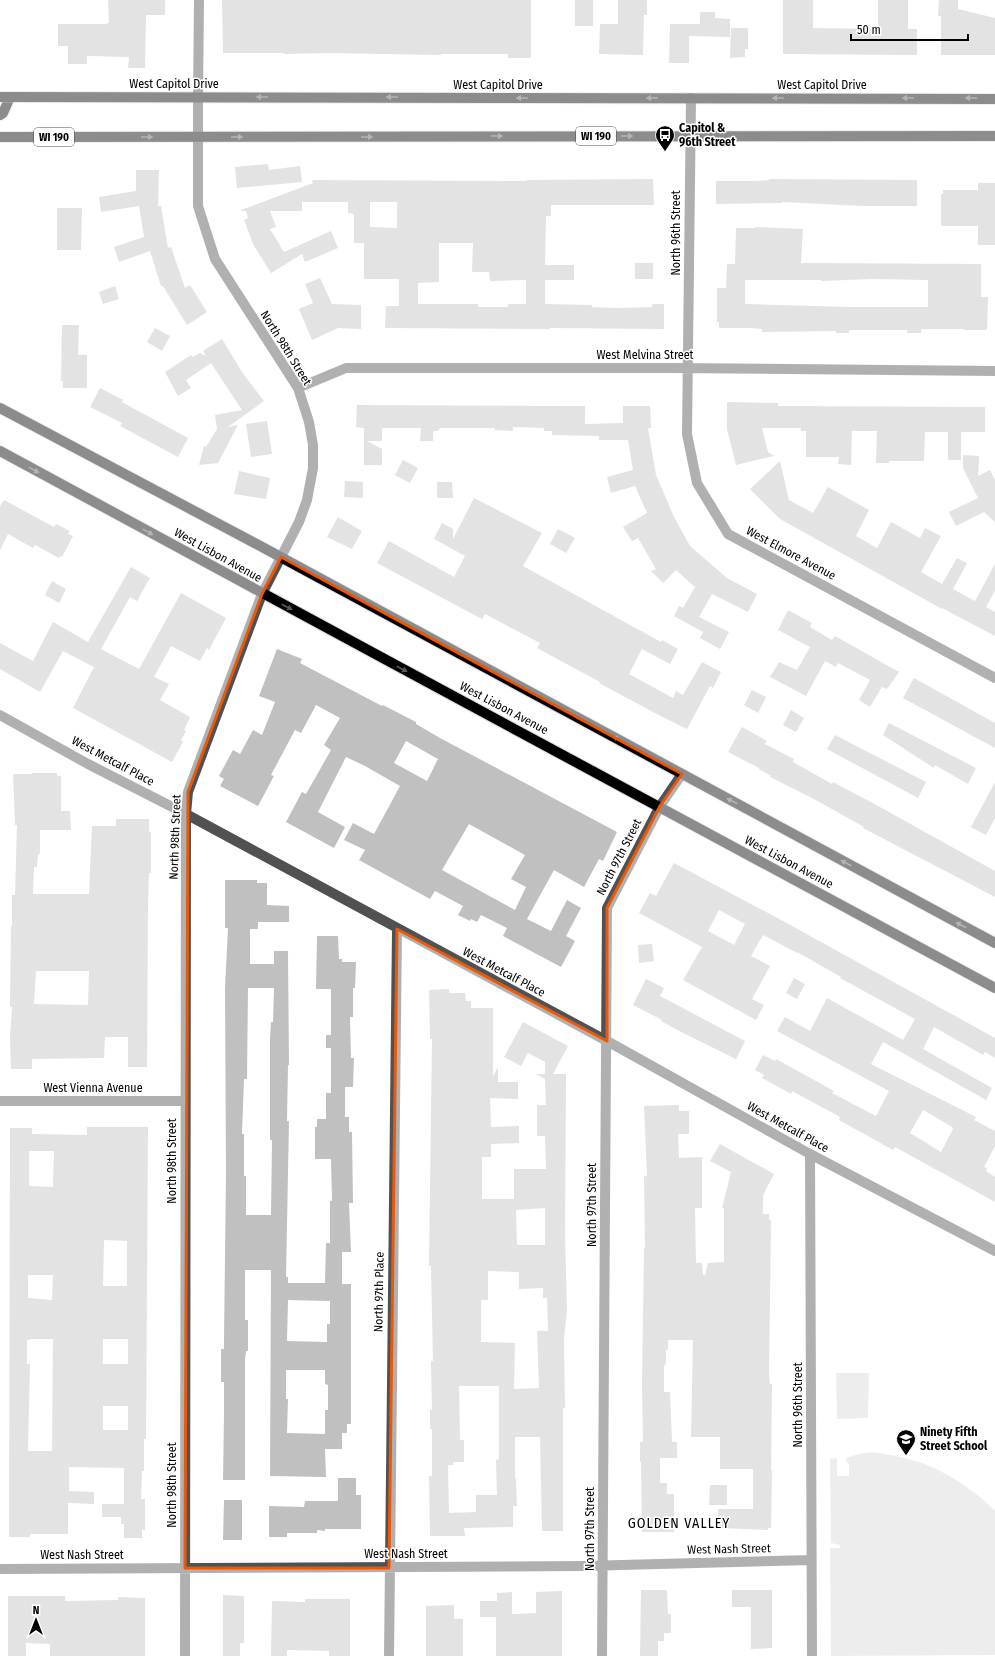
<svg xmlns="http://www.w3.org/2000/svg" width="995" height="1656" font-family="'Fira Sans Condensed',sans-serif">
	<style>
		.green { fill: #d8d8d8 }
		.building { fill: #c0c0c0; fill-rule: evenodd }
		.lines { fill: none; stroke-linecap: round; stroke-linejoin: round }
		.major-casing { stroke: #dbdbdb; stroke-width: 12 }
		.minor { stroke: #515151; stroke-width: 10 }
		.major { stroke: #000; stroke-width: 10 }
		.oneway { fill: #595959 }
		.marked { fill: none; stroke: #e8590c; stroke-width: 3; stroke-linejoin: round }
		.labels { text-anchor: middle; dominant-baseline: central; stroke-width: 3; stroke-linejoin: round; paint-order: stroke }
		.shield { fill: #fff; stroke: #4c4c4c; stroke-width: 1 }
		.shield-label { font-size: 11px; font-weight: bold; fill: #000 }
		.street-label { font-size: 12px; fill: #000; stroke: #fff }
		.poi-label { font-size: 12px; font-weight: bold; fill: #000; stroke: #fff; text-anchor: start }
		.quarter-label { font-size: 14px; letter-spacing: 1px; fill: #000; stroke: #fff }
	</style>
	<rect width="100%" height="100%" fill="#fff"/>
	<!-- green -->
	<path class="green" d="M836,1373H869L868,1418L837,1419Z
		M872,1452C885,1454 899,1456 912,1460C940,1467 975,1490 995,1511V1655L831,1656L830,1548H840V1545L831,1543L830,1459L837,1458V1476H849V1464L847,1463L846,1458L859,1454Z"/>
	<!-- building -->
	<path class="building" d="M108,0H165V15H146L145,68H128L129,57L87,56V64H68V46H58V24H107V23H109Z
		M222,0H531V58H508V54H441V55L327,53L284,54V53H223Z
		M575,0H593V26H575Z
		M618,0H647V15H644L643,55L599,54L600,24H618Z
		M783,0H813V28L878,29V0H908V29H917V55L783,54Z
		M939,0H958V9L995,18V55H941V16H938Z
		M700,12H715V18L730,19V37L689,36V63H669L670,24H700Z
		M731,28H747L748,29V49H745V57L730,58Z
		M268,164L269,170L300,166L302,182L237,188L235,167Z
		M136,170H159L158,206H161L168,248L171,247L185,288L190,285L207,312L187,325L163,286H161L150,251L119,262L114,247L144,237L139,206L101,212L99,197L136,191Z
		M653,179L654,205H551V216H546L545,265H574V280H545V304L592,305V307L616,308L652,307V304H664V329L550,328V329L385,328L386,306H399V279H364V243H354V214L348,213V202H302V211H270L276,227L270,229L284,252L331,231L338,248L305,262L302,254L271,273L254,246L244,220L248,218L246,211H241V210L313,183L312,180L527,181V180ZM370,202H397V228L370,227ZM439,243H473L472,272H489L490,281L526,280V304H508V307H478V304H418V283L439,282Z
		M769,179L917,180V206H864L782,202V203L716,204V181H756L769,180Z
		M978,183H995V245H978V226H941V194H943V190H978Z
		M57,208H82L81,250H57Z
		M755,227L803,229L801,263L981,264V297H988L987,330H964V329H921V333H907V330H849V333H836V331L762,332V329L749,328H719V322H717V288H726L727,264H735L736,228H755ZM872,279L928,280V307H848L745,304V280H821V281Z
		M635,263H653V279H635Z
		M320,278L332,304L361,305V329L338,328L312,340L299,309L313,303L305,284Z
		M115,286L119,299L103,304L99,292Z
		M62,325H79L78,355H87V388H63V381H61Z
		M155,328L170,336L162,351L147,342Z
		M222,339L244,375L264,401L228,427L238,425L218,463L199,465L204,446L206,447L217,429L215,415L242,410L211,363L186,380L191,388L178,396L165,372L191,355L193,357L200,353L206,356L203,351Z
		M100,388L123,400L122,402L188,438L178,457L120,426L122,423L90,407Z
		M727,402L778,403V406L985,407V432H961V460H948V432H925L924,461H889V463H876L877,431H852L851,465L838,464L839,457H806V431H801V428H762L768,452L774,456L736,465L727,429Z
		M357,405L585,406V424L623,423V406H650L651,428H648L656,475L674,517L690,546L727,578L757,594L748,612L712,594L699,617L729,632L720,649L700,638L703,632L674,616L679,606L683,608L695,587L676,570L663,583L651,571L656,569L638,538L632,541L623,527L647,513L635,486L611,493L607,477L633,470L628,440H599V436L552,435V431H544V428L513,427V431L495,430V428H440L438,431H433V441H420L421,428H382V441H367L382,449V465H364V428L356,427Z
		M267,421L272,454L251,457L246,424Z
		M963,455L979,456L978,476L990,470L995,480V522L984,512L956,526L949,512L978,498L963,468Z
		M403,460L418,468L410,483L395,475Z
		M780,461L789,500L813,513L828,487L869,510L856,536L877,548L891,522L920,538L925,528L941,536L921,572L942,584L957,558L967,563L953,589L975,601L995,564V591L986,607L995,612V636L942,608V609L780,519L750,489Z
		M239,471L270,478L266,499L234,494Z
		M345,481L363,482V498L344,497Z
		M437,482H452L453,498H437Z
		M474,498L542,533L523,566L661,642L662,640L678,649L670,664L642,649L629,674L673,698L676,691L683,695L702,662L721,672L713,688L710,686L687,729L655,713L599,683L600,682L537,648L540,643L485,614L482,619L377,563L389,541L454,577L465,556L434,539L442,523L453,529V539Z
		M4,500L54,527L56,524L70,531L68,534L73,536L62,557L60,556L59,558L35,545L33,548L8,534L0,550V506Z
		M338,517L362,531L352,549L327,537Z
		M558,529L575,538L566,553L550,544Z
		M131,567L150,578L137,601L130,597L101,649L116,657L139,669L181,593L226,618L209,650L207,648L200,661L171,646L154,677L169,684L160,700L190,717L184,730L186,731L181,740L183,742L172,762L73,708L94,667L63,651L40,692L0,669V643L33,661L53,622L88,642Z
		M52,581L66,589L59,603L45,595Z
		M788,610L812,623L810,627L832,640L835,636L899,672L887,689L882,687L870,707L859,700L870,680L838,663L836,667L825,661L806,696L770,677L779,662L797,670L810,647L778,630Z
		M277,649L302,659L300,663L382,706L383,705L416,722V724L440,738L617,832L603,861L599,859L584,887L554,870L527,919L551,931L567,900L581,908L566,936L575,941L561,967L503,936L507,928L481,915L477,922L471,919L470,921L458,915L463,906L435,891L430,899L359,860L365,850L344,840L353,823L374,834L400,786L365,766L346,757L318,812L345,827L334,848L286,822L302,792L306,794L331,750L324,745L340,718L316,705L301,733L295,730L271,775L274,776L258,806L220,786L224,779L219,776L233,750L240,754L253,730L262,735L275,702L259,696ZM406,741L438,759L427,781L394,763ZM469,824L525,855L511,879L526,887L515,910L442,870Z
		M914,678L995,723V748L903,698Z
		M752,690L766,697L758,713L744,705Z
		M791,710L804,718L796,732L783,725Z
		M889,723L976,768L968,784L935,765L934,768L883,735Z
		M742,727L767,741L765,744L794,759L793,762L832,784L833,782L880,807L995,871V897L863,828L864,827L814,799L770,777L771,776L759,769V768L728,752Z
		M835,735L926,782L918,798L827,749Z
		M32,773H57V776H61V811H70L71,830H40V854H38L37,867H34L33,894H89L92,826H116V819H149V832H151V873H149L148,905L147,1067H128V1037H105L104,1058L32,1059V1069H11L10,1038L12,1007H10L11,926H12V895H15L17,825H15L13,774H32ZM36,971H89L88,1005L34,1004Z
		M995,782V818L986,835L971,827Z
		M674,863L783,921L995,1038V1058L985,1052L983,1055L934,1027L923,1049L992,1088L986,1100L883,1042L871,1064L976,1117L974,1120L995,1131V1146L984,1167L987,1168L986,1171L995,1177V1202L895,1147L893,1150L839,1120L840,1117L792,1091L791,1094L762,1078L764,1075L755,1070L763,1055L775,1061L776,1059L834,1091L832,1093L876,1116L889,1091L777,1031L785,1017L810,1031L827,998L903,1040L915,1019L840,978L841,977L797,952V953L763,935L751,956L770,966L752,999L764,1005L756,1020L683,980L702,947L639,913L650,893L656,896ZM719,910L745,924L734,945L708,931ZM923,1110L952,1127L953,1129L941,1152L910,1133Z
		M225,880H257V883H267V905L289,906V922H258V929H250V964H274V951H288L289,1065H288L287,1121H289L286,1277H288V1283H325L326,1243H330V1201H332L331,1159H315V1127H317V1119H326V1093H331V1048H326V1035H331V989H316L317,936H338L339,959H342V962H356L355,988H353V1017H350L351,1058H354L353,1087H345V1117H349V1132H352L353,1203H349L351,1252H342V1284H351V1424H347V1433H342V1449H325L326,1477L270,1476L271,1270H245V1320H248V1351H246L245,1360V1480H223L224,1413V1382H221V1349H224V1339L226,1173L225,988L228,928H225ZM248,988H274L273,1022H271L270,1040V1140H272L271,1215H246V1176H244V1134H242L244,1079H247ZM288,1300L330,1301V1324H327V1342L287,1341ZM286,1370H325V1384L328,1385V1410H325V1434L287,1433L288,1399H286Z
		M652,944L654,961L639,963L638,945Z
		M794,978L805,984L797,999L786,993Z
		M646,979L664,988L660,996L745,1041L736,1059L681,1032L661,1021L662,1020L633,1005Z
		M449,989V993H465L466,1001H471V1008H493V1076L498,1067V1082H518V1099L490,1098L491,1127L519,1126V1143L491,1144V1157H482V1199H514V1169H546L545,1136H537V1105H546L545,1079L536,1074H545V1062L528,1053L521,1066L504,1057L523,1022L568,1046L553,1074H566L565,1235L567,1309L564,1339L565,1408H563V1531H542L540,1437H515V1479H516L517,1506H513V1527L464,1528L465,1536H430L429,1476H432V1429H430V1410H432L431,1361H433L431,1266H429L432,1039H430L429,990ZM545,1208V1245H517L516,1210ZM488,1271L519,1272V1289L543,1288V1298H547L548,1331H537L539,1388L514,1389L515,1343L481,1342V1300H488ZM459,1386H499V1459L496,1460L497,1495H476V1512L449,1513L448,1465H453V1462H464V1440H460Z
		M679,1105V1111H689V1134H678L679,1158L702,1157V1208H695L696,1263H702L703,1275H705L708,1263L724,1262V1208H722L731,1172L710,1161L720,1144L774,1174L763,1195V1214H769V1220H771L769,1375L770,1384H772L771,1471H772L771,1528H768V1530L718,1528V1509H753V1469H720V1437H691L693,1340H668V1350H666V1363L664,1366V1392H670L672,1442H677V1458H660V1483H667V1494H674V1532H642L641,1462H640V1442H643L642,1385L644,1248H645L644,1176H647L644,1106Z
		M87,1127H148L146,1439H144V1471H142L141,1499H145V1530H142V1538H124V1524H121V1517H102V1504H124V1468L69,1467V1491L94,1492V1504L68,1503V1534H30V1537H9L10,1128H32V1134L87,1135ZM29,1151H54L53,1187L29,1186ZM104,1240L127,1241V1286H103ZM28,1275H53L52,1300L28,1298ZM30,1339H53L52,1451H28L30,1364H27V1340H30ZM103,1339H128V1364H103ZM103,1406H128V1430H103Z
		M338,1478H356V1495H361V1529H325V1531L317,1530V1533H287V1537H269V1506L304,1507L305,1501H338Z
		M710,1485H727V1505H709Z
		M224,1500H242V1540H223Z
		M641,1590H667L668,1614H671V1633H664V1641H658V1656H640Z
		M732,1590H772V1648L751,1649V1607H732Z
		M562,1591V1656H496V1617H480V1601H497V1593L512,1592V1614L536,1613V1592Z
		M223,1595L244,1596V1643H240V1656H223Z
		M8,1596H65V1601L118,1600V1597L145,1598V1656H50V1644L26,1643V1656H8Z
		M305,1599H350V1656H329V1651L287,1650V1656H271L272,1601L305,1602Z
		M454,1605V1619H463V1656H426V1606Z"/>
	<g class="lines">
		<defs>
			<path id="major" d="M0,97L995,99
				M0,115L3,113L10,97
				M0,137L995,136
				M0,408L264,548L995,943
				M0,451C331,631 664,809 995,988"/>
		</defs>
		<!-- major casing -->
		<use href="#major" class="major-casing"/>
		<!-- minor -->
		<path class="minor" d="M691,98L687,434L697,483L728,534L995,678
			M298,388L346,368H671L995,371
			M0,715L88,764L186,814L607,1041L810,1154L995,1251
			M0,1101H185
			M810,1154L812,1656
			M0,1569L583,1566L811,1560
			M185,1656L186,814L188,792L262,594L299,522L307,500L313,468V445L309,422L298,388L215,259L198,206V97L199,0
			M389,1656L397,929
			M602,1656L607,908L660,806L682,774"/>
		<!-- major -->
		<use href="#major" class="major"/>
	</g>
	<!-- one-way arrows -->
	<defs><path id="oneway-solid" d="M-6-.8H1V-3.2L6.5 0L1 3.2V.8H-6Z"/></defs>
	<g class="oneway">
		<use href="#oneway-solid" transform="translate(262 97) rotate(-180)"/>
		<use href="#oneway-solid" transform="translate(392 97) rotate(-180)"/>
		<use href="#oneway-solid" transform="translate(522 98) rotate(-180)"/>
		<use href="#oneway-solid" transform="translate(652 98) rotate(-180)"/>
		<use href="#oneway-solid" transform="translate(778 98) rotate(-180)"/>
		<use href="#oneway-solid" transform="translate(908 98) rotate(-180)"/>
		<use href="#oneway-solid" transform="translate(971 98) rotate(-180)"/>
		<use href="#oneway-solid" transform="translate(497 136)"/>
		<use href="#oneway-solid" transform="translate(627 136)"/>
		<use href="#oneway-solid" transform="translate(147 137)"/>
		<use href="#oneway-solid" transform="translate(237 137)"/>
		<use href="#oneway-solid" transform="translate(367 137)"/>
		<use href="#oneway-solid" transform="translate(34 470) rotate(29)"/>
		<use href="#oneway-solid" transform="translate(148 532) rotate(29)"/>
		<use href="#oneway-solid" transform="translate(287 607) rotate(28)"/>
		<use href="#oneway-solid" transform="translate(402 669) rotate(28)"/>
		<use href="#oneway-solid" transform="translate(618 739) rotate(-152)"/>
		<use href="#oneway-solid" transform="translate(732 801) rotate(-152)"/>
		<use href="#oneway-solid" transform="translate(846 863) rotate(-152)"/>
		<use href="#oneway-solid" transform="translate(961 925) rotate(-152)"/>
	</g>
	<!-- marked area -->
	<path d="M0 0H995V1656H0ZM281,557L682,774L660,806L607,908V1041L397,929L389,1568H185L188,792L262,594Z" fill="#fff" fill-opacity=".55" fill-rule="evenodd"/>
	<path class="marked" d="M281,557L682,774L660,806L607,908V1041L397,929L389,1568H185L188,792L262,594Z"/>
	<!-- icons -->
	<defs>
		<symbol id="bus-pin" viewBox="-11 -11 22 30"><path d="M0 17L-7.5 6A9.5 9.5 0 1 1 7.5 6Z" fill="#000" stroke="#fff"/><path d="M-5-6H5V4H4V6H2V4H-2V6H-4V4H-5ZM-3.5-4V0h7V-4ZM-3.5 1.2v1.5H-2V1.2ZM2 1.2v1.5H3.5V1.2Z" fill="#fff"/></symbol>
		<symbol id="school-pin" viewBox="-11 -11 22 30"><path d="M0 17L-7.5 6A9.5 9.5 0 1 1 7.5 6Z" fill="#000" stroke="#fff"/><path d="M0-5L7-2L0 1L-7-2ZM-4 1L0 2.5L4 1V4Q0 6-4 4Z" fill="#fff"/></symbol>
	</defs>
	<g fill-rule="evenodd">
		<use href="#bus-pin" x="654" y="124" width="22" height="30"/>
		<use href="#school-pin" x="895" y="1428" width="22" height="30"/>
	</g>
	<g class="labels">
		<!-- shield labels -->
		<g class="shield">
			<rect x="576" y="127" width="40" height="18" rx="3"/>
			<rect x="34" y="128" width="40" height="18" rx="3"/>
		</g>
		<g class="shield-label">
			<text x="596" y="136">WI 190</text>
			<text x="54" y="137">WI 190</text>
		</g>
		<!-- street labels -->
		<g class="street-label">
			<text x="174" y="84">West Capitol Drive</text>
			<text x="498" y="85">West Capitol Drive</text>
			<text x="822" y="85">West Capitol Drive</text>
			<text transform="translate(676 233) rotate(-90)">North 96th Street</text>
			<text transform="translate(286 348) rotate(58)">North 98th Street</text>
			<text x="645" y="355">West Melvina Street</text>
			<text transform="translate(791 553) rotate(28)">West Elmore Avenue</text>
			<text transform="translate(218 555) rotate(29)">West Lisbon Avenue</text>
			<text transform="translate(504 708) rotate(28)">West Lisbon Avenue</text>
			<text transform="translate(113 761) rotate(28)">West Metcalf Place</text>
			<text transform="translate(175 837) rotate(-88)">North 98th Street</text>
			<text transform="translate(619 857) rotate(-63)">North 97th Street</text>
			<text transform="translate(789 862) rotate(28)">West Lisbon Avenue</text>
			<text transform="translate(504 972) rotate(28)">West Metcalf Place</text>
			<text x="93" y="1088">West Vienna Avenue</text>
			<text transform="translate(788 1127) rotate(29)">West Metcalf Place</text>
			<text transform="translate(172 1161) rotate(-90)">North 98th Street</text>
			<text transform="translate(592 1205) rotate(-90)">North 97th Street</text>
			<text transform="translate(379 1292) rotate(-89)">North 97th Place</text>
			<text transform="translate(798 1405) rotate(-90)">North 96th Street</text>
			<text transform="translate(172 1485) rotate(-90)">North 98th Street</text>
			<text transform="translate(590 1529) rotate(-90)">North 97th Street</text>
			<text transform="translate(729 1549) rotate(-1)">West Nash Street</text>
			<text x="406" y="1554">West Nash Street</text>
			<text x="82" y="1555">West Nash Street</text>
		</g>
		<!-- poi labels -->
		<g class="poi-label">
			<text x="679" y="128">Capitol &amp;<tspan x="679" dy="14">96th Street</tspan></text>
			<text x="920" y="1432">Ninety Fifth<tspan x="920" dy="14">Street School</tspan></text>
		</g>
		<!-- quarter labels -->
		<g class="quarter-label">
			<text x="679" y="1523">GOLDEN VALLEY</text>
		</g>
	</g>
	<!-- north arrow -->
	<g transform="translate(36 1620)" stroke="#ffffff" stroke-width="3" paint-order="stroke">
	<path d="M0-3L7 15L0 10L-7 15Z" fill="#000000"/>
	<text y="-6" font-size="11" font-weight="bold" text-anchor="middle" fill="#000000">N</text>
	</g>
	<!-- scale -->
	<path d="M851 34v6h117v-6" fill="none" stroke="#000000" stroke-width="2"/>
	<text x="857" y="34" font-size="12" fill="#000000" stroke="#ffffff" stroke-width="3" paint-order="stroke">50 m</text>
</svg>
